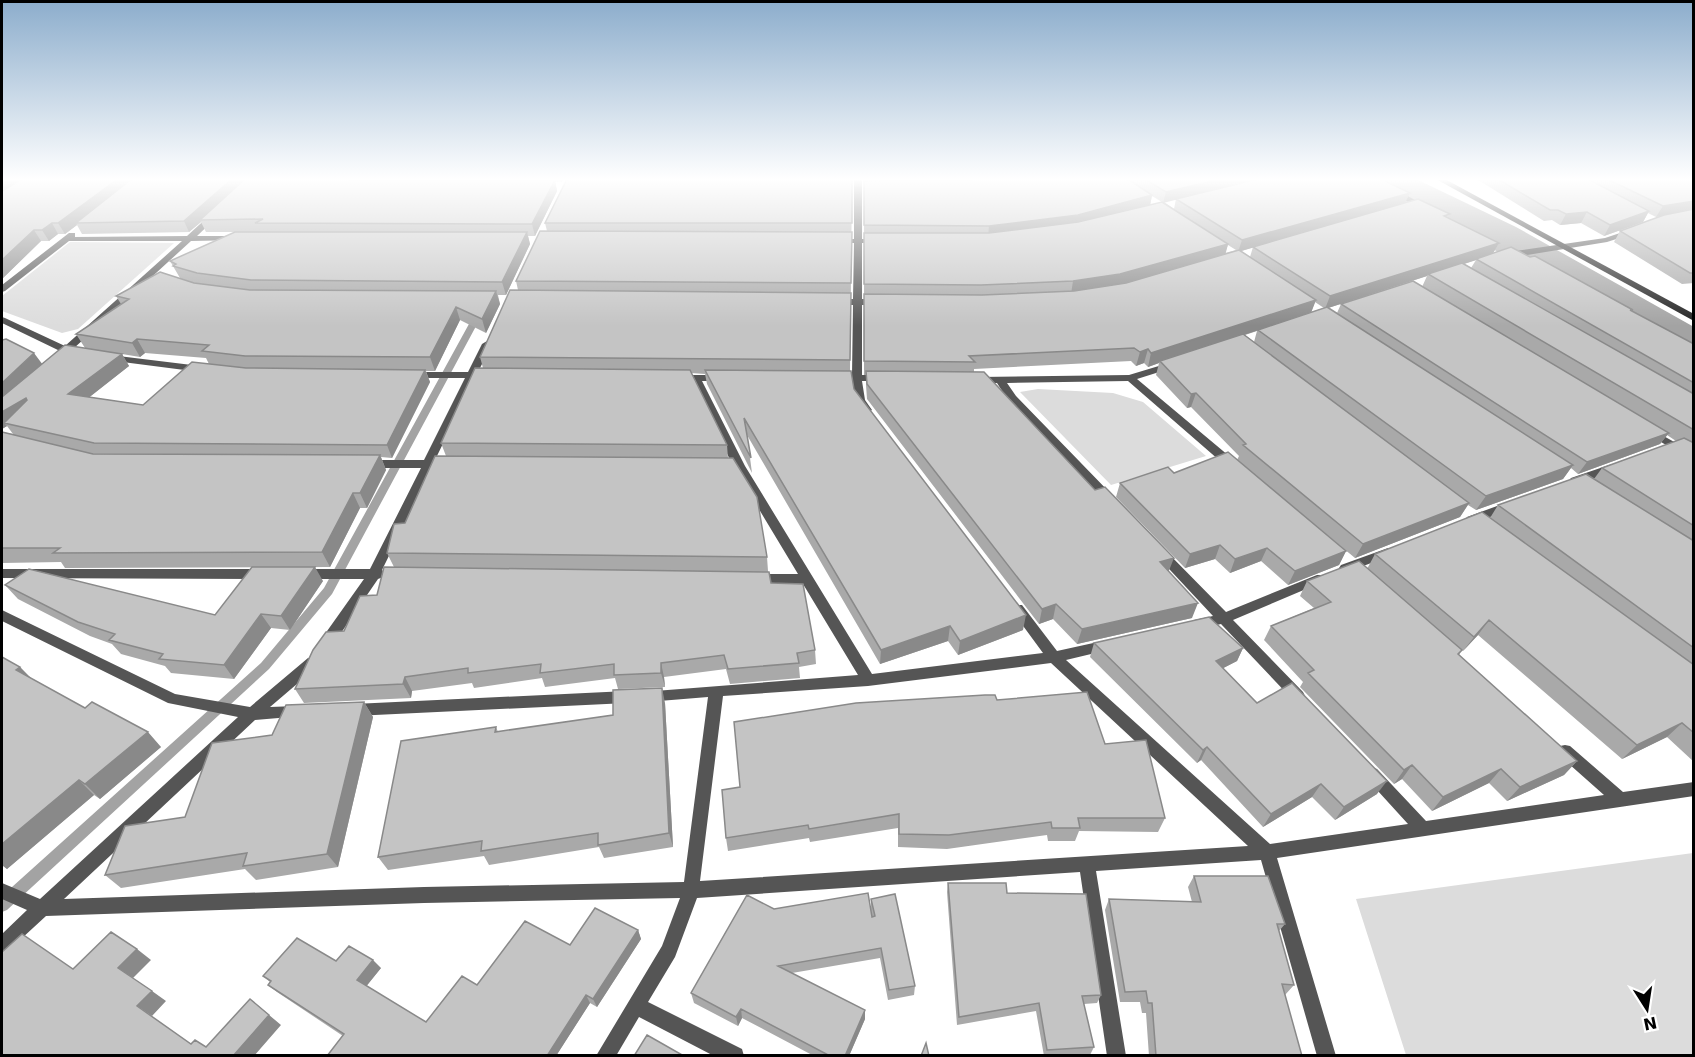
<svg xmlns="http://www.w3.org/2000/svg" width="1695" height="1057" font-family="'DejaVu Sans',sans-serif">
	<style>
		.green { fill: #dcdcdc }
		.lines { fill: none; stroke-linecap: round; stroke-linejoin: round }
		.stream { fill: #a3a3a3; fill-rule: evenodd }
		.river { fill: #a3a3a3; fill-rule: evenodd }
		.street { fill: #555; fill-rule: evenodd }
		.secondary { fill: #222; fill-rule: evenodd }
		.wall { fill: #a9a9a9; fill-rule: evenodd }
		.shaded-wall { fill: #898989 }
		.building { fill: #c4c4c4; stroke: #898989; stroke-width: 1.5 }
	</style>
	<rect width="100%" height="100%" fill="#fff"/>
	<!-- green -->
	<path class="green" d="M70,242L174,243L78,329L62,333L2,311V296Z
		M1038,389L1113,393L1143,402L1206,456L1111,485L1020,392Z
		M1693,853V1055H1406L1356,899Z"/>
	<g class="lines">
		<!-- stream -->
		<path class="stream" d="M475,313H478L482,315L332,594L269,669L7,910L2,912V896L261,663L324,588Z"/>
		<!-- river -->
		<path class="river" d="M1366,178H1414L1516,227L1694,327V362L1677,357L1486,245L1372,186Z"/>
		<!-- street -->
		<path class="street" d="M854,178H862V239H878L882,241L878,243H862V299H881L886,302L881,305H862V375H880L885,378L880,381H862L865,400L872,410L867,413L863,412L855,400L852,381H838L833,378L838,375H852L853,305H835L830,302L835,299H853L854,243H836L832,241L836,239H854Z
			M1365,178H1374L1430,208L1423,210Z
			M212,213L219,215L197,236H239L243,238L242,240L191,241L73,349L78,350V354L68,353L65,356H59L57,354L60,351L2,323V317L5,318L65,346L182,241H69L5,291L2,292V285L69,233H75V237L187,236Z
			M1632,229H1635V233L1607,242L1508,258L1504,255L1508,252L1605,238Z
			M487,341L492,344L478,372H487L492,375L487,378H475L435,460L441,464L439,467L432,468L382,570L385,574L383,577L378,579L330,649L325,650L320,649L318,645L320,641L364,579H303L299,577L297,574L299,571L303,569H370L421,468H368L362,464L368,460H424L465,378H412L407,375L412,372H468L482,344Z
			M110,355L200,366L205,369L200,372L107,360L105,358Z
			M1172,362L1177,365L1175,367L1137,379L1235,461L1237,464L1235,467H1227L1128,381L1007,383L1016,396L1113,496L1115,499L1113,502H1105L1008,400L997,383H979L974,380L979,377L1129,375Z
			M679,375H721L726,378L721,381H702L745,466L872,674L1043,653L1010,608L1012,605H1022L1057,651L1107,640L1112,641L1114,645L1112,649L1066,660L1270,844L1408,824L1367,779L1364,774L1367,769L1372,767L1377,769L1426,821L1604,795L1560,756L1558,751L1560,746L1565,745L1570,746L1623,792L1694,782V796L1277,858L1336,1056H1317L1261,860L1096,871L1126,1056H1107L1080,872L697,898L675,957L648,1002L742,1049L744,1056H714L639,1017L616,1056H596L662,946L680,898L424,903L46,916L8,951L2,954V934L27,910L2,899V883L40,899L238,717L168,703L2,621V610L175,694L250,707L308,658L313,657L318,658L320,662L318,666L270,707L297,706L302,708L304,712L302,716L255,720L64,899L424,887L684,882L708,697L647,702L642,700L640,696L642,692L858,675L803,584L749,582L747,579L749,576L753,574H798L733,466L692,381L675,380V376ZM1051,663L1248,846L700,881L723,696L868,686Z
			M1651,429L1694,453V461L1647,434L1646,432L1647,430Z
			M1612,464L1616,465L1618,468L1616,471L1575,485L1569,481L1571,478Z
			M1508,502L1512,503L1514,506L1512,509L1471,524L1465,520L1467,517Z
			M1388,548L1394,552L1392,555L1345,573L1341,571L1339,568L1341,565Z
			M1161,549L1165,550L1226,612L1317,575H1325L1327,578L1325,581L1233,620L1303,692L1305,696L1303,700L1298,702L1293,700L1221,624L1199,629L1194,628L1192,624L1194,620L1213,616L1157,556L1155,553Z
			M262,569L266,571L268,574L266,577L262,579L2,578V569Z
			M627,691L632,693L634,697L632,701L627,703L354,716L349,714L347,710L349,706L354,704Z"/>
		<!-- secondary -->
		<path class="secondary" d="M1434,178H1443L1694,314V321Z"/>
	</g>
	<!-- wall -->
	<path class="wall" d="M2,178L258,179V178H565L562,182H555L557,191L535,236H528L530,244L506,295H498L500,304L486,333L460,320L435,371H426L430,382L392,458L381,457L386,470L367,508H360L330,567L65,568L61,562L2,563V432L13,434L7,426L2,429V412L42,364L85,348L76,334L121,304L116,296L180,278L170,261L260,232H206L201,222L189,232L82,234L77,225L65,234H58L49,241H41L2,279ZM145,353L206,358L209,364L143,405L89,397L129,366L122,354L140,357Z
		M573,178H854L852,183L850,371L854,389L1023,630L958,655L948,641L880,664L747,435L752,473L707,384L705,374L691,373L727,445L728,458L767,557L768,571L771,583L815,650L816,664L799,667L800,678L730,684L726,669L664,677L665,687L618,689L615,678L545,687L542,678L474,688L472,683L412,691L411,698L304,703L295,689L344,631L377,595L394,567L387,553L405,523L446,456L441,443L483,368L480,357L518,290L516,281L547,231L545,223L573,179Z
		M863,178H1379L1406,202L1450,214L1448,218L1499,243L1493,253L1633,310L1632,312L1694,344V762L1667,737L1622,759L1478,635L1463,651L1462,650L1459,655L1577,761L1564,775L1507,801L1489,783L1432,811L1402,779L1394,784L1300,687L1303,682L1264,640L1271,626L1314,608L1300,596L1307,581L1367,569L1375,554L1490,518L1498,505L1594,479L1602,468L1676,441L1667,435L1660,444L1578,474L1571,468L1563,479L1476,510L1468,505L1460,517L1355,558L1242,464L1346,551L1339,565L1288,585L1261,561L1230,573L1215,559L1185,568L1116,497L1120,483L1237,460L1239,456L1191,407L1187,408L1156,375L1159,363L1148,367L1144,363L1136,366L1131,361L974,369V372L1169,572L1192,618L1077,644L1053,619L1039,624L867,399L866,385V375H864V183ZM1152,196L1162,202L1150,205ZM1176,199L1174,209L1164,202ZM1228,245L1236,250L1225,253ZM1253,247L1250,257L1241,251L1251,248ZM1476,260L1471,268L1464,264ZM1427,276L1422,287L1341,304L1337,313L1328,308ZM1315,302L1324,308L1311,312ZM1257,331L1254,342L1245,335Z
		M1475,178H1694V283L1682,284L1614,242L1620,231L1667,215L1656,217L1648,213L1643,222L1604,236L1581,223L1560,225L1552,220L1544,221Z
		M323,581L290,630L271,628L234,679L171,673L165,666L121,654L112,644L90,636L18,599L5,585L215,615Z
		M1094,643L1243,648L1237,661L1223,668L1257,703L1377,794L1335,820L1312,797L1263,827L1201,760L1197,763L1090,657Z
		M2,657L20,667L30,678L85,708L161,747L100,799L94,795L7,869L2,865Z
		M997,700L1105,744L1165,818L1158,832L1079,831L1075,841H1048L1047,835L947,849L898,847V828L810,842L809,838L728,851L726,838L740,787Z
		M364,702L373,717L338,867L256,880L245,869L121,888L105,875L185,817L272,735Z
		M665,703L673,847L604,858L599,847L489,865L484,856L388,870L378,857L496,727L498,732L613,715Z
		M1194,876L1285,924L1279,931L1294,985L1285,995L1302,1056H1149L1146,1013H1142L1140,1002H1120L1105,910L1109,899L1192,902L1188,887Z
		M948,883L1007,893L1101,995L1097,1003L1084,1004L1094,1047L1090,1055L1044,1056L1036,1011L957,1025L947,892Z
		M871,899L915,986L914,995L888,1000L880,958L792,973L865,1019L849,1056H814L742,1018L738,1026L694,1003L691,993L774,909H871Z
		M638,930L641,939L597,1007L590,1003L556,1056H327L343,1036L277,992L268,985L270,982L263,976L336,961L381,968L366,986L426,1022L477,985L570,945Z"/>
	<!-- shaded-wall -->
	<path class="shaded-wall" d="M8,178H31L2,197V182Z
		M119,178H139L76,223L77,225L65,234L58,223Z
		M233,178H250L203,220H200L201,222L189,232L184,221Z
		M1224,178H1263L1163,203L1166,192Z
		M555,180L557,191L535,236L532,224Z
		M1410,193L1405,203L1238,252L1242,240Z
		M1152,195L1150,206L1076,226L988,237L989,226Z
		M1694,201V211L1656,217L1663,206Z
		M1649,211L1643,222L1604,236L1610,225Z
		M1587,212L1581,223L1560,225L1566,214Z
		M52,223L58,234L49,241L42,230Z
		M34,230L41,241L2,279V260Z
		M527,232L530,244L506,295L502,282Z
		M1499,243L1492,255L1429,275L1428,274L1427,276L1325,309L1330,296Z
		M1228,244L1225,256L1118,287L1071,294L1073,281Z
		M496,291L500,304L486,333L482,319Z
		M1316,300L1311,313L1161,362L1160,361L1159,363L1148,367L1151,353Z
		M456,307L460,320L435,371L430,357Z
		M137,339L145,353L140,357L132,343Z
		M1148,349L1144,363L1136,366L1140,352Z
		M34,353L43,365L2,403V383Z
		M122,354L129,366L77,407L68,394Z
		M425,370L430,382L392,458L387,445Z
		M1196,393L1191,407L1187,408L1191,394Z
		M26,398L35,410L4,423L7,426L2,429V412Z
		M1669,433L1660,444L1578,474L1587,462Z
		M380,455L386,470L367,508L360,493Z
		M1573,465L1563,479L1476,510L1486,496Z
		M353,493L360,508L330,567L322,552Z
		M1469,503L1460,517L1355,558L1363,544Z
		M1220,545L1215,559L1185,568L1190,554Z
		M1267,548L1261,561L1230,573L1235,559Z
		M1346,551L1339,565L1288,585L1295,571Z
		M1174,558L1168,573L1160,562Z
		M315,567L323,581L290,630L281,616Z
		M1198,603L1192,618L1077,644L1082,629Z
		M1056,604L1053,619L1039,624L1042,609Z
		M261,614L271,628L234,679L224,665Z
		M1026,615L1023,630L958,655L960,641Z
		M1489,620L1478,635L1463,651L1474,637Z
		M950,626L948,641L880,664L881,650Z
		M1243,648L1237,661L1210,675L1216,661Z
		M661,663L664,677L665,687L661,673Z
		M20,667L35,682L16,670Z
		M405,677L412,691L411,698L403,684Z
		M662,688L665,703L673,847L669,833Z
		M364,702L373,717L338,867L327,854Z
		M1682,723L1667,737L1622,759L1637,745Z
		M148,732L161,747L100,799L85,784Z
		M1207,747L1201,760L1197,763L1203,750Z
		M1577,761L1564,775L1507,801L1520,787Z
		M1412,765L1402,779L1394,784L1404,770Z
		M1501,769L1489,783L1432,811L1443,797Z
		M79,780L94,795L7,869L2,865V844Z
		M1387,781L1377,794L1335,820L1344,807Z
		M1321,784L1312,797L1263,827L1271,814Z
		M638,930L641,939L597,1007L593,999Z
		M137,949L151,960L133,978L118,968Z
		M373,960L381,968L365,988L357,980Z
		M152,991L166,1001L152,1016L137,1006Z
		M586,995L590,1003L556,1056H547Z
		M250,999L281,1025L254,1056H233Z
		M741,1009L742,1018L738,1026L736,1017Z
		M865,1010V1019L849,1056H845Z"/>
	<!-- building -->
	<path class="building" d="M2,178H8L2,182Z
		M24,178H119L58,223H52L42,230H34L2,260V191Z
		M133,178H233L184,221L76,223Z
		M997,178H1126L1152,195L1078,215L989,226L864,225V181L989,179Z
		M1143,178H1224L1166,192Z
		M1262,178H1379L1410,193L1242,240L1176,199Z
		M1496,178H1586L1649,211L1610,225L1587,212L1566,214L1558,210H1550Z
		M1605,178H1694V201L1663,206Z
		M245,179L555,180L532,224L255,223L263,219L200,220Z
		M567,179H852V223H545Z
		M1418,199L1450,214L1444,216L1499,243L1330,296L1253,247Z
		M1162,202L1228,244L1120,274L1073,281L981,285L864,284V233H989L1078,222Z
		M1694,209V273H1690L1620,231L1664,215Z
		M540,231L852,232L851,283L516,281Z
		M235,232H527L502,282L251,280L197,273L173,266L176,264L170,261Z
		M1511,247L1530,257L1535,256L1633,310H1630L1694,344V383L1476,259Z
		M1239,250L1316,300L1151,353L1148,349L1140,352L1134,348L969,356L975,362L864,361V294L982,295L1074,291L1126,283Z
		M1462,263L1694,394V430L1428,274Z
		M160,272L194,283L250,290L496,291L482,319L456,307L430,357L245,356L202,351L209,345L137,339L132,343L76,334L129,299L116,296Z
		M1413,281L1669,433L1587,462L1341,304Z
		M510,290L851,293L850,360L480,357Z
		M1327,307L1573,465L1486,496L1258,330Z
		M1243,334L1469,503L1363,544L1243,445L1246,444L1196,393L1191,394L1160,361Z
		M6,339L34,353L2,383V340Z
		M65,345L122,354L68,394L143,405L192,362L246,368L425,370L387,445L94,443L4,423L27,400L26,398L2,412V397Z
		M475,368L690,370L727,445L441,443Z
		M705,370L851,371L854,389L1026,615L960,641L950,626L881,650L744,418L751,458Z
		M866,371L984,372L1095,490L1105,487L1174,558L1160,562L1198,603L1082,629L1056,604L1042,609L867,384Z
		M2,432L93,454L380,455L360,493H353L322,552L53,553L60,548H2Z
		M1684,438L1694,443V526L1602,468Z
		M1228,452L1346,551L1295,571L1267,548L1235,559L1220,545L1190,554L1120,483L1168,467L1174,473Z
		M435,456L733,458L757,497L767,557L387,553L394,524L405,523Z
		M1586,474L1694,541V648L1498,505Z
		M1482,512L1694,665V733L1682,723L1637,745L1489,620L1474,637L1375,554Z
		M1359,561L1462,650L1458,654L1577,761L1520,787L1501,769L1443,797L1412,765L1404,770L1308,673L1314,670L1271,626L1331,602L1307,581Z
		M252,567H315L281,616L261,614L224,665L159,659L163,654L109,640L115,634L78,622L5,585L29,569L215,615Z
		M384,567L769,572L771,583L803,584L815,650L797,653L799,663L728,669L724,655L661,663V673L614,675V664L540,673L541,664L468,673V668L405,677L403,684L295,689L313,650L326,632L344,631L360,596L377,595Z
		M1209,617L1243,648L1216,661L1257,703L1292,683L1387,781L1344,807L1321,784L1271,814L1207,747L1203,750L1094,643Z
		M2,657L20,667L16,670L85,708L92,702L148,732L85,784L79,780L2,844Z
		M662,688L669,833L598,845V833L481,851L482,841L378,857L401,741L496,727L495,732L613,715V690Z
		M1087,692L1105,744L1146,740L1165,818H1078L1080,828H1052L1051,822L949,835L899,834V814L809,829L808,825L726,838L722,790L740,787L734,722L856,703L985,695H995L997,700Z
		M364,702L327,854L243,866L247,853L105,875L125,826L185,817L212,743L272,735L286,705Z
		M1194,876H1268L1285,924H1277L1294,985L1282,984L1302,1056H1156L1152,1003H1148L1146,991L1125,992L1109,899L1201,902Z
		M948,883H1006L1007,893L1086,894L1101,995L1082,996L1094,1047L1047,1050L1039,1003L959,1017Z
		M868,893L872,917L875,916L871,899L895,894L915,986L889,990L881,948L778,966L865,1010L845,1056H830L741,1009L736,1017L691,993L747,895L774,909Z
		M595,908L638,930L593,999L586,995L547,1056H327L344,1034L268,985L271,981L263,976L297,938L336,961L349,946L373,960L357,980L426,1022L462,976L477,985L525,921L570,945Z
		M111,932L137,949L118,968L152,991L137,1006L191,1044L195,1040L206,1047L250,999L269,1015L233,1056H2V952L22,934L73,969Z
		M647,1035L684,1056H634Z
		M926,1043L929,1056H921Z"/>
	<!-- sky -->
	<linearGradient id="sky" x2="0" y2="1"><stop stop-color="#8cadcc"/><stop offset="0.55" stop-color="#fff"/><stop offset="1" stop-color="#fff" stop-opacity="0"/></linearGradient>
	<rect width="1695" height="326" fill="url(#sky)"/>
	<!-- border -->
	<rect width="1695" height="1057" fill="none" stroke="#000000" stroke-width="6"/>
	<!-- north arrow -->
	<g transform="translate(1647 1009) rotate(168)" stroke="#ffffff" stroke-width="4.5" paint-order="stroke">
	<path d="M0-4.5L10 22L0 15L-10 22Z" fill="#000000"/>
	<text y="-9" font-size="16" font-weight="bold" text-anchor="middle" fill="#000000">N</text>
	</g>
</svg>
